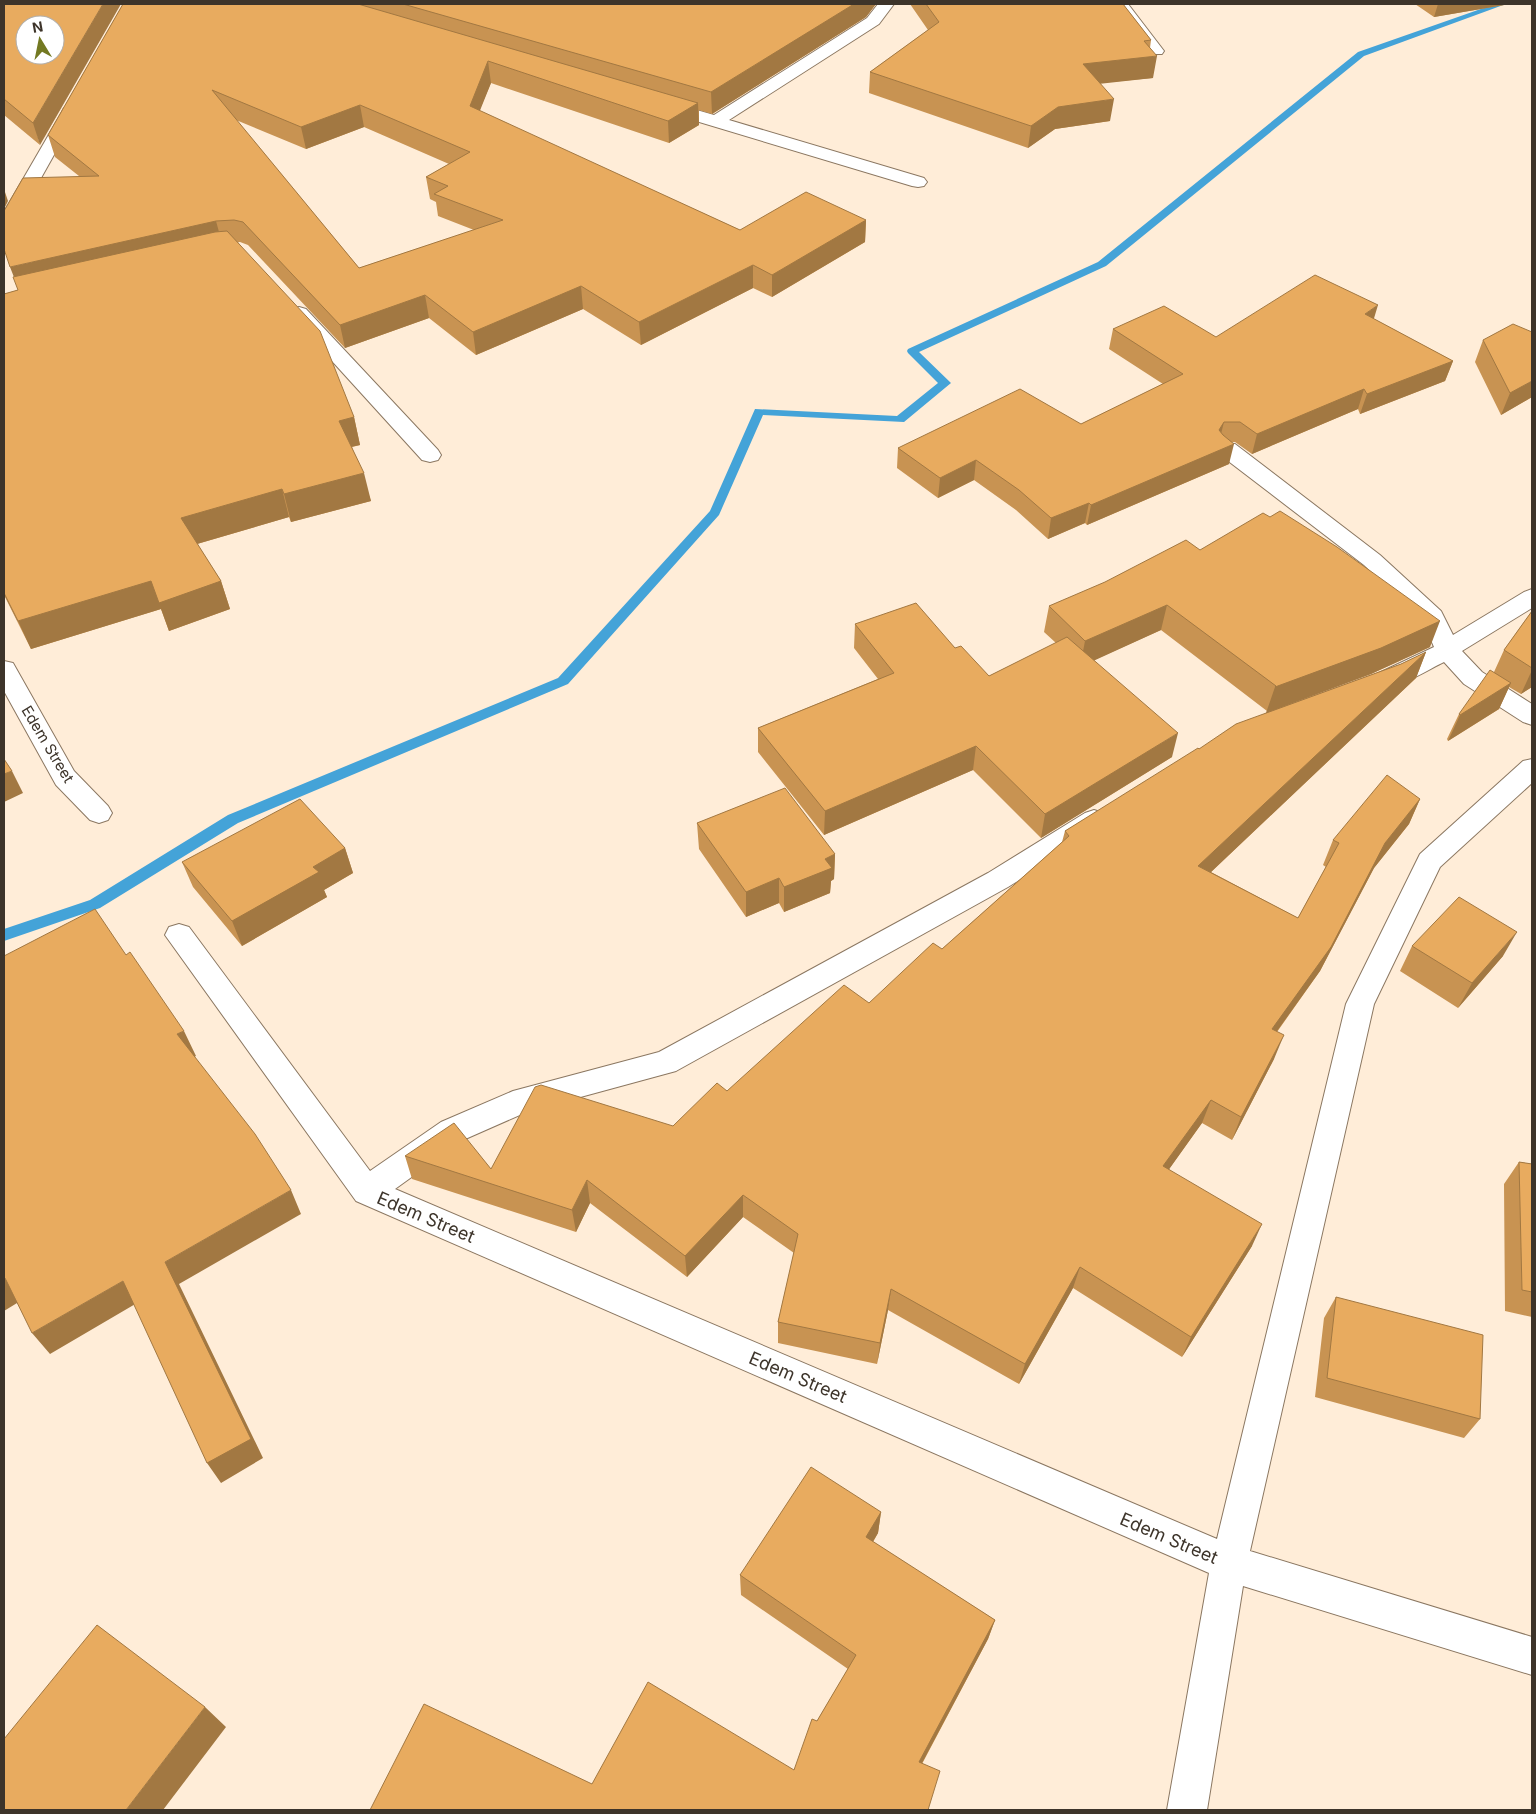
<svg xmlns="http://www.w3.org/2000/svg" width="1536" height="1814" font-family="Inter,sans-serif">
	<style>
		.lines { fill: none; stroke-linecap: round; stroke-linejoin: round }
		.stream { fill: #44a3d8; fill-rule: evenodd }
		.minor-casing { stroke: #8b7761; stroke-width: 2 }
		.minor { fill: #fff; fill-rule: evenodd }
		.wall { fill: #c89352; fill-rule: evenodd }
		.shaded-wall { fill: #a27842 }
		.building { fill: #e8ab5f; stroke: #a27842; fill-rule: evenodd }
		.labels { text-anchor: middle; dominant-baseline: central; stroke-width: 5; stroke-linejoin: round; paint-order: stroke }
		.street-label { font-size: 15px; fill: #3d342a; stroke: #fff }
		.near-street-label { font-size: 18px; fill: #3d342a; stroke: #fff }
	</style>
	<rect width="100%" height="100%" fill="#ffedd8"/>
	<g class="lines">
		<!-- stream -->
		<path class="stream" d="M1495,4H1506L1364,56L1106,266L919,352L951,383L904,422L763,415L719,515L568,684L238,823L100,908L4,941V929L90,900L228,815L558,678L710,511L755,409L897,416L938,383L908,353L907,351L908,349L1098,262L1358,52Z"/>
		<defs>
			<path id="minor" d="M878,4H894L879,24L729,120L924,178L927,182L924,186L918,187L912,186L656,109L654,105L656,101L662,100L714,115L867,18Z
				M1112,4H1128L1164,51L1162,54H1150Z
				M70,107L76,108L78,112L13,228L11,232L4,233V212L62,112L64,108Z
				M299,307L306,309L438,450L441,455L438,460L430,462L422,460L292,317L289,313L292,309Z
				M1227,443L1235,444L1380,555L1441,611L1453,635L1524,592L1532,589V608L1462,651L1482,672L1532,704V725L1523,722L1464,684L1444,662C1427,670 1398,690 1379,685L1376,679L1379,673L1434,647L1423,621L1364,565L1219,454L1216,449L1219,444Z
				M4,661L13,663L74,771L108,806L112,813L108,820L99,823L90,820L56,785L4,691Z
				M1532,759V783L1440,867L1374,1004L1250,1551L1532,1637V1675L1243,1586L1207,1810H1167L1209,1573L356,1201L165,935L169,927L179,924L189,927L370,1171L441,1122L513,1091L659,1052L988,873L1085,813L1094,810L1103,813L1107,820L1103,827L1008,887L676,1071L529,1111L463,1140L395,1189L1217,1539L1346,1004L1420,854L1523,761Z"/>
		</defs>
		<!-- minor casing -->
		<use href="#minor" class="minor-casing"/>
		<!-- minor -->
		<use href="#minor" class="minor"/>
	</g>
	<!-- wall -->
	<path class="wall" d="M4,4L40,145L4,115Z
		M123,4H876L866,17L712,114L699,110V125L669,143L491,83L479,111L740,230L866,220L865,242L772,297L753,288L641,345L583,309L476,355L429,318L345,348L248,245L240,242H238L354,417L360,445L352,447L371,501L291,522L289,517L197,544L221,581L230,609L169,631L161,609L31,649L4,595V294L18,290L79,176L55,157L48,135ZM236,120L306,149L364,127L449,164L426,177L430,199L436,202L438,216L474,230L359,268Z
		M910,4H1123L1151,40L1150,48L1153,78L1100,83L1110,121L1055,129L1028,148L869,93L870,72L928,30Z
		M1415,4H1510L1434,17Z
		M1374,319L1453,361L1445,381L1360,414L1358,409L1252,454L1235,442H1232L1229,464L1087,525L1085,523L1048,539L1016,510L974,480L938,498L897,468L898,448L1081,424L1163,384L1109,349L1113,329L1216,337Z
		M1483,340L1532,397L1501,415L1475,362Z
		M1200,550L1430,647L1371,674L1276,709L1401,664L1426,652L1416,678L1211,872L1298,918L1326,867L1323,865L1333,840L1420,799L1409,824L1374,868L1320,971L1277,1032L1274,1059L1232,1140L1202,1123L1169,1169L1252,1246L1182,1357L1073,1288L1019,1384L888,1310L877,1364L778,1343V1322L794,1253L743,1217L687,1277L590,1203L576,1232L412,1179L405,1156L491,1169L673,1126L727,1091L869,1003L942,949L1062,842L1065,831L1199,749L1266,713L1267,711L1161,630L1094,660L1172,757L1041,838L973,770L824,835L758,752V728L878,679L854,648L855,624L955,648L989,676L1056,643L1044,632L1049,606Z
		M1532,611V687L1521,694L1509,687L1499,709L1448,741L1447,739L1459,714L1494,672L1504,650Z
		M697,823L835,854L834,879L831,881L830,893L784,912L779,903L746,917L699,849Z
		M345,848L353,873L324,890L327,897L242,946L193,887L182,862Z
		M1412,946L1503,956L1458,1008L1400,971Z
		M1519,1162L1532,1164V1317L1505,1311L1504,1184Z
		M1336,1297L1480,1419L1464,1438L1315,1397L1324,1318Z
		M881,1512L878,1533L873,1542L995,1620L988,1639L922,1764L592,1784L794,1770L817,1721L848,1669L741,1595L740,1575Z"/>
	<!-- shaded-wall -->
	<path class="shaded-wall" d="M103,4H121L40,145L33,123Z
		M854,4H876L866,17L712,114L711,92Z
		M1438,4H1510L1434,17Z
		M1157,56L1153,78L1080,86L1083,64Z
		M488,61L491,83L473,128L470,106Z
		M1114,99L1110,121L1055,129L1028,148L1031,126L1058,107Z
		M698,103L699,125L669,143L668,121Z
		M360,105L364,127L306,149L301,127Z
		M4,189L8,201L4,209Z
		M866,220L865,242L772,297V275Z
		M216,221L222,243L19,290L10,267Z
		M753,265V288L641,345L639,322Z
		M581,286L583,309L476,355L473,332Z
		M425,295L429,318L345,348L340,325Z
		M1378,305L1372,325L1365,314Z
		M1453,361L1445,381L1360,414L1367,394Z
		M1532,381V397L1501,415L1510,393Z
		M1364,389L1358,409L1252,454L1257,434Z
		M354,417L360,445L346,448L339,421Z
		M1224,422L1219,442V430Z
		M1234,444L1229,464L1087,525L1091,505Z
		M976,460L974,480L938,498L940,478Z
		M364,473L371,501L291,522L284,494Z
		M282,489L289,517L190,546L181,518Z
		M1089,503L1085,523L1048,539L1051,518Z
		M151,581H221L230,609L169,631L161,609L31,649L18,621Z
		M1167,605L1161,630L1080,667L1085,641Z
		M1440,621L1430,647L1371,674L1266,713L1275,687Z
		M1426,652L1416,678L1191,891L1198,866Z
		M1532,670V687L1521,694Z
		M1511,683L1499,709L1448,741L1460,715Z
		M1178,733L1172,757L1041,838L1045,814Z
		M976,746L973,770L824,835L825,811Z
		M12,771L23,793L4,802V774Z
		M1420,799L1409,824L1374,868L1320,971L1262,1052L1272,1029L1385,843Z
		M345,848L353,873L324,890L327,897L242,946L232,921L313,867Z
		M835,854L834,879L831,881L830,893L784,912V887L825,859Z
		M779,878V903L746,917V892Z
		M1517,932L1503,956L1458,1008L1472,983Z
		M184,1031L196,1056L189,1060L177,1034Z
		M1284,1035L1274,1059L1232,1140L1241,1117Z
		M1211,1100L1202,1123L1155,1189L1163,1166Z
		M587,1180L590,1203L576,1232L572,1210Z
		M291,1190L301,1214L179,1284L263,1458L221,1483L207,1463L165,1262Z
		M743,1195V1217L687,1277L685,1256Z
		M1262,1224L1252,1246L1182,1357L1191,1337Z
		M1080,1267L1073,1288L1019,1384L1025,1364Z
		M4,1278H5L22,1300L4,1311Z
		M123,1281L137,1303L50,1354L32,1333Z
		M891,1289L888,1310L877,1364L880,1343Z
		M881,1512L878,1533L863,1558L866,1537Z
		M995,1620L988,1639L914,1778L919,1762Z
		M205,1707L226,1727L163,1810H126Z"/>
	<!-- building -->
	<path class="building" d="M4,4H103L33,123L4,99ZM25,25H55V55H25Z
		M123,4H358L698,103L668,121L488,61L470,106L740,230L806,192L866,220L772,275L753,265L639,322L581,286L473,332L425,295L340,325L243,222L234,220L216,221L10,267L4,249V211L23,178L99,176L48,135ZM212,90L301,127L360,105L470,152L426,177L448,186L434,194L503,220L359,268Z
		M403,4H854L711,92Z
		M926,4H1123L1151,40L1144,41L1157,56L1083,64L1114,99L1058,107L1031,126L870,72L939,22Z
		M227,231L320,331L354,417L339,421L364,473L284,494L282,489L181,518L221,581L159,603L151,581L18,621L4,593V294L18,290L13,277L215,232Z
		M1315,275L1378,305L1365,314L1453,361L1367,394L1364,389L1257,434L1240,422H1224L1219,430L1223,435L1234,444L1091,505L1089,503L1051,518L1019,490L976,460L940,478L898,448L1020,389L1081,424L1183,374L1113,329L1164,306L1216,337Z
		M1513,324L1532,332V381L1510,393L1483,340Z
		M1280,511L1337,547L1440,621L1381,648L1275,687L1276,686L1167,605L1085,641L1049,606L1105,582L1186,540L1200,550L1263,513L1270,517Z
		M916,603L955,648L961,646L989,676L1067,637L1178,733L1045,814L976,746L825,811L758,728L894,673L855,624Z
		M1532,611V668L1504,650Z
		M1426,652L1198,866L1298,918L1339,843L1333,840L1387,775L1420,799L1385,843L1331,947L1272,1029L1284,1035L1241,1117L1211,1100L1163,1166L1262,1224L1191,1337L1080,1267L1025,1364L891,1289L880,1343L778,1322L798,1234L743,1195L685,1256L587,1180L572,1210L405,1156L454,1123L491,1169L535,1087L541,1085L673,1126L717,1083L727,1091L844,985L869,1003L933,943L942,949L1069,836L1065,831L1198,748L1199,749L1236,724L1401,664Z
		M1490,670L1511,683L1460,715L1459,714Z
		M4,759L12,771L4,774Z
		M785,788L835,854L825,859L832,868L784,887L779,878L746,892L697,823Z
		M300,799L345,848L313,867L319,872L232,921L182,862Z
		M1459,897L1517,932L1472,983L1412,946Z
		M95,909L126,955L130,952L184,1031L177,1034L255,1134L291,1190L165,1262L251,1439L207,1463L123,1281L32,1333L5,1278H4V956Z
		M1519,1162L1532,1164V1292L1522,1290Z
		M1336,1297L1483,1335L1480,1419L1327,1378Z
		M811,1467L881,1512L866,1537L995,1620L919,1762L940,1771L928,1810H370L424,1704L592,1784L648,1682L794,1770L812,1719L817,1721L856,1655L740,1575Z
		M97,1625L205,1707L126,1810H4V1739Z"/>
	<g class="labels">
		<!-- street labels -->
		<g class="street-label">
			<text transform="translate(48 744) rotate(59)">Edem Street</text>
		</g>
		<!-- near-street labels -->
		<g class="near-street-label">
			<text transform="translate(426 1217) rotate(23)">Edem Street</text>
			<text transform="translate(798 1377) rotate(23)">Edem Street</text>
			<text transform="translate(1169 1538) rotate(23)">Edem Street</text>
		</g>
	</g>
	<!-- border -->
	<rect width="1536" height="1814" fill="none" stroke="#3d342a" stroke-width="10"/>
	<!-- north arrow -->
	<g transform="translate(40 40) rotate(350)"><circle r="24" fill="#ffffff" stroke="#b1aeaa"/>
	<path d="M0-4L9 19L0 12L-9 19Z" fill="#737922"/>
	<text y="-8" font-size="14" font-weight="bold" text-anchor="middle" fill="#3d342a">N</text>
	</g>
</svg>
